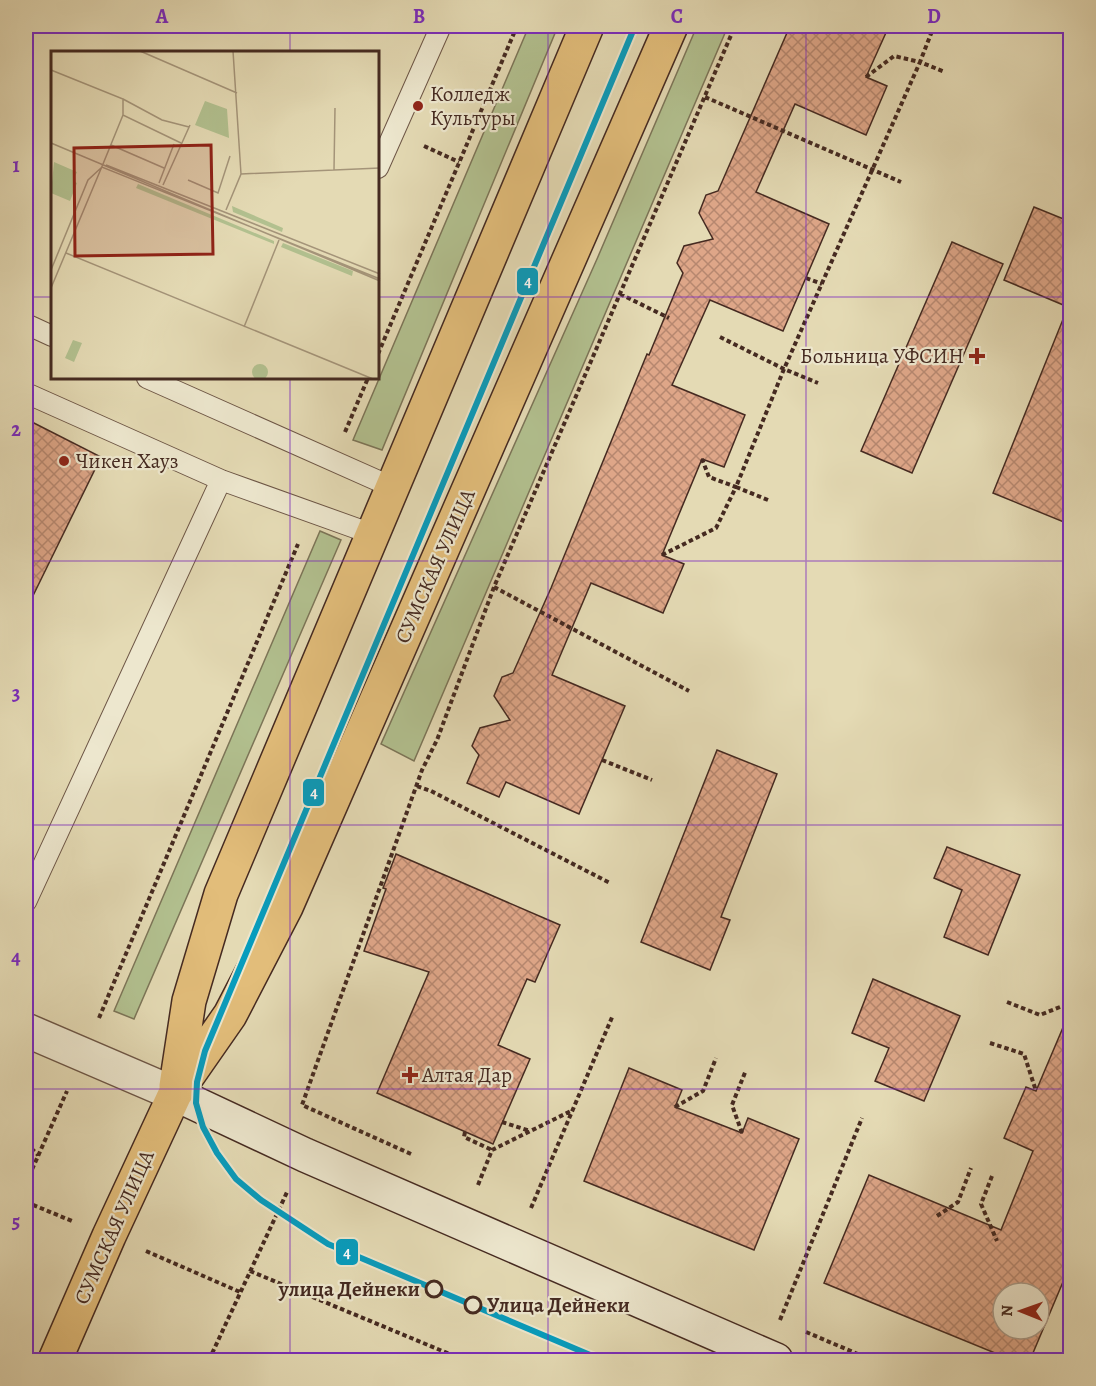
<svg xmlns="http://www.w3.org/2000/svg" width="1096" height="1386" font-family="Alegreya,serif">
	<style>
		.green { fill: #b2c08f; stroke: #7c7558; stroke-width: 1.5 }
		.building { fill: url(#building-cross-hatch); stroke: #452a21; stroke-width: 1.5; fill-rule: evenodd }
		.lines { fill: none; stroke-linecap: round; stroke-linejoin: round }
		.lane-casing { stroke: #6d5646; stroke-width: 22 }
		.street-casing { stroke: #6d5646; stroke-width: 36 }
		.secondary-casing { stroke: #452a21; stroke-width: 36 }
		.primary-casing { stroke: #452a21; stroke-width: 36 }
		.path { stroke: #452a21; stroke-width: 4; stroke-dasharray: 4.5 3; stroke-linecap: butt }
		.lane { stroke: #ede7ce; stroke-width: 20 }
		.street { stroke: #ede7ce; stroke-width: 33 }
		.secondary { stroke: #ede7ce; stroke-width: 33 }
		.primary { stroke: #e2bd7a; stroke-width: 33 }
		.tram-1-casing { stroke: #ede7ce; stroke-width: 10 }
		.tram-1 { stroke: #079cbd; stroke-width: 6 }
		.grid { fill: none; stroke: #7b2cbf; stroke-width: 1.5; stroke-opacity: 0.55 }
		.poi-dot { fill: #8f2418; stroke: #ede7ce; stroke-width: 2 }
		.stop-dot { fill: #ede7ce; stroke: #452a21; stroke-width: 3 }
		.labels { text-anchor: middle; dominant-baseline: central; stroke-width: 4.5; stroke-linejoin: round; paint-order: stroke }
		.poi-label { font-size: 21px; fill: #452a21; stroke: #ede7ce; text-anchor: start }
		.street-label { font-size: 21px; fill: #452a21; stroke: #ede7ce }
		.stop-label { font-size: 21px; font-weight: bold; fill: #452a21; stroke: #ede7ce; text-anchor: end }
		.inset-road { fill: none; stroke: #a49479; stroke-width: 1.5 }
		.view { fill: #8f2418; fill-opacity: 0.15; stroke: #8f2418; stroke-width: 3 }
		.inset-edge { fill: none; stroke: #452a21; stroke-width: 3 }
		.line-badge { stroke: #ede7ce; stroke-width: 2 }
		.badge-label { font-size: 16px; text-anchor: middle; font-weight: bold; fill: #fff }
		.neatline { fill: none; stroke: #7b2cbf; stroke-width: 2 }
		.grid-label { font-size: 20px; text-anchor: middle; font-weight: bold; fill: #7b2cbf }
	</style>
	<defs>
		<pattern id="building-cross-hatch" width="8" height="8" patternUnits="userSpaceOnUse" patternTransform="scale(1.5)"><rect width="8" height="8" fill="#dea688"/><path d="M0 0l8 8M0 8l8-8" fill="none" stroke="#b6876f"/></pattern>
	</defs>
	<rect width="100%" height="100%" fill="#e4dab4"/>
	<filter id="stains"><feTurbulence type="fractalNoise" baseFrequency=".00333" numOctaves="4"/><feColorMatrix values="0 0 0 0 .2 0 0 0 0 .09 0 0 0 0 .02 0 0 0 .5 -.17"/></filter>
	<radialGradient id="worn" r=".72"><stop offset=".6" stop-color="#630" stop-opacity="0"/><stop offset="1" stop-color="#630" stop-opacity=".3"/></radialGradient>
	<!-- green -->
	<path class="green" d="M529,26H558L382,450L353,440Z
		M697,26H728L414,761L381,744L597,259Z
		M320,531L341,540L134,1019L114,1011Z"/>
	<!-- building -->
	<path class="building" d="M790,26H889L866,77L887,86L866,135L795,104L756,192L829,224L783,331L710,300L672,385L745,415L724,467L702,459L662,555L684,564L663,613L591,583L552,675L625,706L579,814L506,782L499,797L467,783L479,755L472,746L480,728L510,720L494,696L502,677L513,673L551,588L647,354L649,355L683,273L677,263L684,246L713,239L699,213L706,195L718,191Z
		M1034,207L1071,222V525L993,493L1068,307L1004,280Z
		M952,242L1003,264L912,473L861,451Z
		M26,419L101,457L26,610Z
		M717,750L777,774L721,917L730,920L710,970L641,942Z
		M947,847L1020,875L988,955L944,937L962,890L934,878Z
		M396,854L560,925L535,982L527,979L498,1045L530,1059L493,1144L377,1093L429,972L364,951L386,889L383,888Z
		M873,979L960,1016L924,1101L875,1081L889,1048L852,1033Z
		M1070,1011L1071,1263L1030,1360H1012L824,1283L869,1175L1001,1230L1033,1151L1004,1138L1026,1087L1036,1091ZM1003,1293H1039V1329H1003Z
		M629,1068L682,1090L675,1107L742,1133L748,1118L799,1139L754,1250L584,1181Z"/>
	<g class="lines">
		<defs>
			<path id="lane" d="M378,168L441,26
				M26,324L52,336
				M147,378L392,487
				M26,393L221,480L372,534
				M26,902L221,480"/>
			<path id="street" d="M26,1030L175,1094"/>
			<path id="secondary" d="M175,1094L305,1155L776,1360"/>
			<path id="primary" d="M176,1086L189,1001L221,894L587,26
				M55,1360L109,1236L175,1094L230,1015L286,907L671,26"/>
		</defs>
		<!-- lane casing -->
		<use href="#lane" class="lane-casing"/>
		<!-- street casing -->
		<use href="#street" class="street-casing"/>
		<!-- secondary casing -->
		<use href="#secondary" class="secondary-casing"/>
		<!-- primary casing -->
		<use href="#primary" class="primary-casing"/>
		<!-- path -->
		<path class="path" d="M866,77L894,56L920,62L934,26
			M705,97L901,182
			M424,146L459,162
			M806,278L822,284
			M620,294L669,318
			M720,337L784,369L818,383
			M378,354L517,26
			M345,432L368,378
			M768,500L736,487L784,369L920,62L945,72
			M662,555L716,528L736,487L709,477L702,459
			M494,587L689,691
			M602,760L652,780
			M417,786L431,791L610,883
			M1007,1002L1040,1015L1070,1003
			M99,1018L298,544
			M990,1043L1024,1054L1036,1091
			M675,1107L703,1091L716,1058
			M502,1122L530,1131
			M465,1132L464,1137L492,1150
			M742,1133L732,1105L746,1070
			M26,1143L38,1155
			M411,1154L302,1105L422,770L437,740L494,587L735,26
			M992,1176L981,1204L997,1241
			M26,1183L67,1091
			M478,1185L492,1150L571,1111
			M26,1202L72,1221
			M531,1208L613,1015
			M937,1216L958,1202L971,1168
			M146,1251L240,1292
			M250,1271L464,1360
			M780,1320L862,1118
			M806,1332L872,1360
			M209,1360L288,1190"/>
		<!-- lane -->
		<use href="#lane" class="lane"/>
		<!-- street -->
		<use href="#street" class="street"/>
		<!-- secondary -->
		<use href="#secondary" class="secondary"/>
		<!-- primary -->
		<use href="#primary" class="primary"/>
		<defs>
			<path id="tram-1" d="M602,1360L328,1244L261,1200L236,1179L217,1153L203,1127L196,1103L197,1082L205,1051L635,26"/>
		</defs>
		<!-- tram-1 casing -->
		<use href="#tram-1" class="tram-1-casing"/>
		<!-- tram-1 -->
		<use href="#tram-1" class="tram-1"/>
	</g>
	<!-- grid -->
	<path class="grid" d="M290,26V52M548,26V1360M806,26V1360M26,297H52M378,297H1070M290,378V1360M26,561H1070M26,825H1070M26,1089H1070"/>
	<!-- markers -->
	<g class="poi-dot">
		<circle cx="418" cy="106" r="6"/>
		<path d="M974 347h6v6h6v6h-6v6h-6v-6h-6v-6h6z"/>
		<circle cx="64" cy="461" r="6"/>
		<path d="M407 1066h6v6h6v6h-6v6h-6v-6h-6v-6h6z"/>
	</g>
	<g class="stop-dot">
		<circle cx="434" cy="1289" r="8"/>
		<circle cx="473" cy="1305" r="8"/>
	</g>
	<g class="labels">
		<!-- poi labels -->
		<g class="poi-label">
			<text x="430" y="94">Колледж<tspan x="430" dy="24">Культуры</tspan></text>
			<text x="964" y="356" text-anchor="end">Больница УФСИН</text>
			<text x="76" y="461">Чикен Хауз</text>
			<text x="422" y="1075">Алтая Дар</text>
		</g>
		<!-- street labels -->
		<g class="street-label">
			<text transform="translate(435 566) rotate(-66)">СУМСКАЯ УЛИЦА</text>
			<text transform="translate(114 1227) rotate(-66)">СУМСКАЯ УЛИЦА</text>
		</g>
		<!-- stop labels -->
		<g class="stop-label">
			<text x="420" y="1289">улица Дейнеки</text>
			<text x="487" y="1305" text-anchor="start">Улица Дейнеки</text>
		</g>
	</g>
	<!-- overview -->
	<g transform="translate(51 51)">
		<rect width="328" height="328" fill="#e4dab4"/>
		<path d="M154,50L176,58L178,87L144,74ZM87,133L223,190V193L85,137ZM181,155L232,177L231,181L182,161ZM232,192L302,220L301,225L230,196ZM22,289L31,292L23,311L14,307Z" fill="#b2c08f"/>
		<path d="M3,111L26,121L22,130L26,132L19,150L0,142ZM201 321a8 8 0 1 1 16 0a8 8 0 1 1-16 0Z" fill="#b2c08f"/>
		<path class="inset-road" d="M89,0L186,42M0,19L72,48V64M72,48L111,69L138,76M0,92L329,230M60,94L113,117M52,113L72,64L130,92M55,114L329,223M283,119L284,57M190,123L329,117M137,129L167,142L179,105M108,132L123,93M112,134L139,74M175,159L190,123L182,0M15,202L322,328M0,219L37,129L51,116L329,228M0,237L52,113M193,276L228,189"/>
		<path class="view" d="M160,94L162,203L24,205L23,97Z"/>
		<rect width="328" height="328" class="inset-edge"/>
	</g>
	<g class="line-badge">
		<rect x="516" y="267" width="23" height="29" rx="6" fill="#079cbd"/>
		<rect x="302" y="778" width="23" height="29" rx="6" fill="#079cbd"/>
		<rect x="335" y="1238" width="24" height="28" rx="6" fill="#079cbd"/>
	</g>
	<g class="badge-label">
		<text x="528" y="287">4</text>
		<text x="314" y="798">4</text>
		<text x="347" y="1258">4</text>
	</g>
	<!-- margin -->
	<rect width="1096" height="1386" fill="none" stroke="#e4dab4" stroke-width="66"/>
	<!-- north arrow -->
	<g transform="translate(1021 1311) rotate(271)"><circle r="28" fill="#ede7ce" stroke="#aa9b89" stroke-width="1.5"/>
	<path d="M0-4.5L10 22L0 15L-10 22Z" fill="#8f2418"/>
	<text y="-9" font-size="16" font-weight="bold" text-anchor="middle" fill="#452a21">N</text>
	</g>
	<rect x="33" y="33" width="1030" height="1320" class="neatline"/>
	<g class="grid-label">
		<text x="162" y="23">A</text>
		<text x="419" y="23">B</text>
		<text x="677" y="23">C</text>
		<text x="934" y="23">D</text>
		<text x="16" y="172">1</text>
		<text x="16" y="436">2</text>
		<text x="16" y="700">3</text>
		<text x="16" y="964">4</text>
		<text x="16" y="1228">5</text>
	</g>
	<rect width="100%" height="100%" filter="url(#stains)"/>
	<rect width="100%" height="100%" fill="url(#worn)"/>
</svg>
